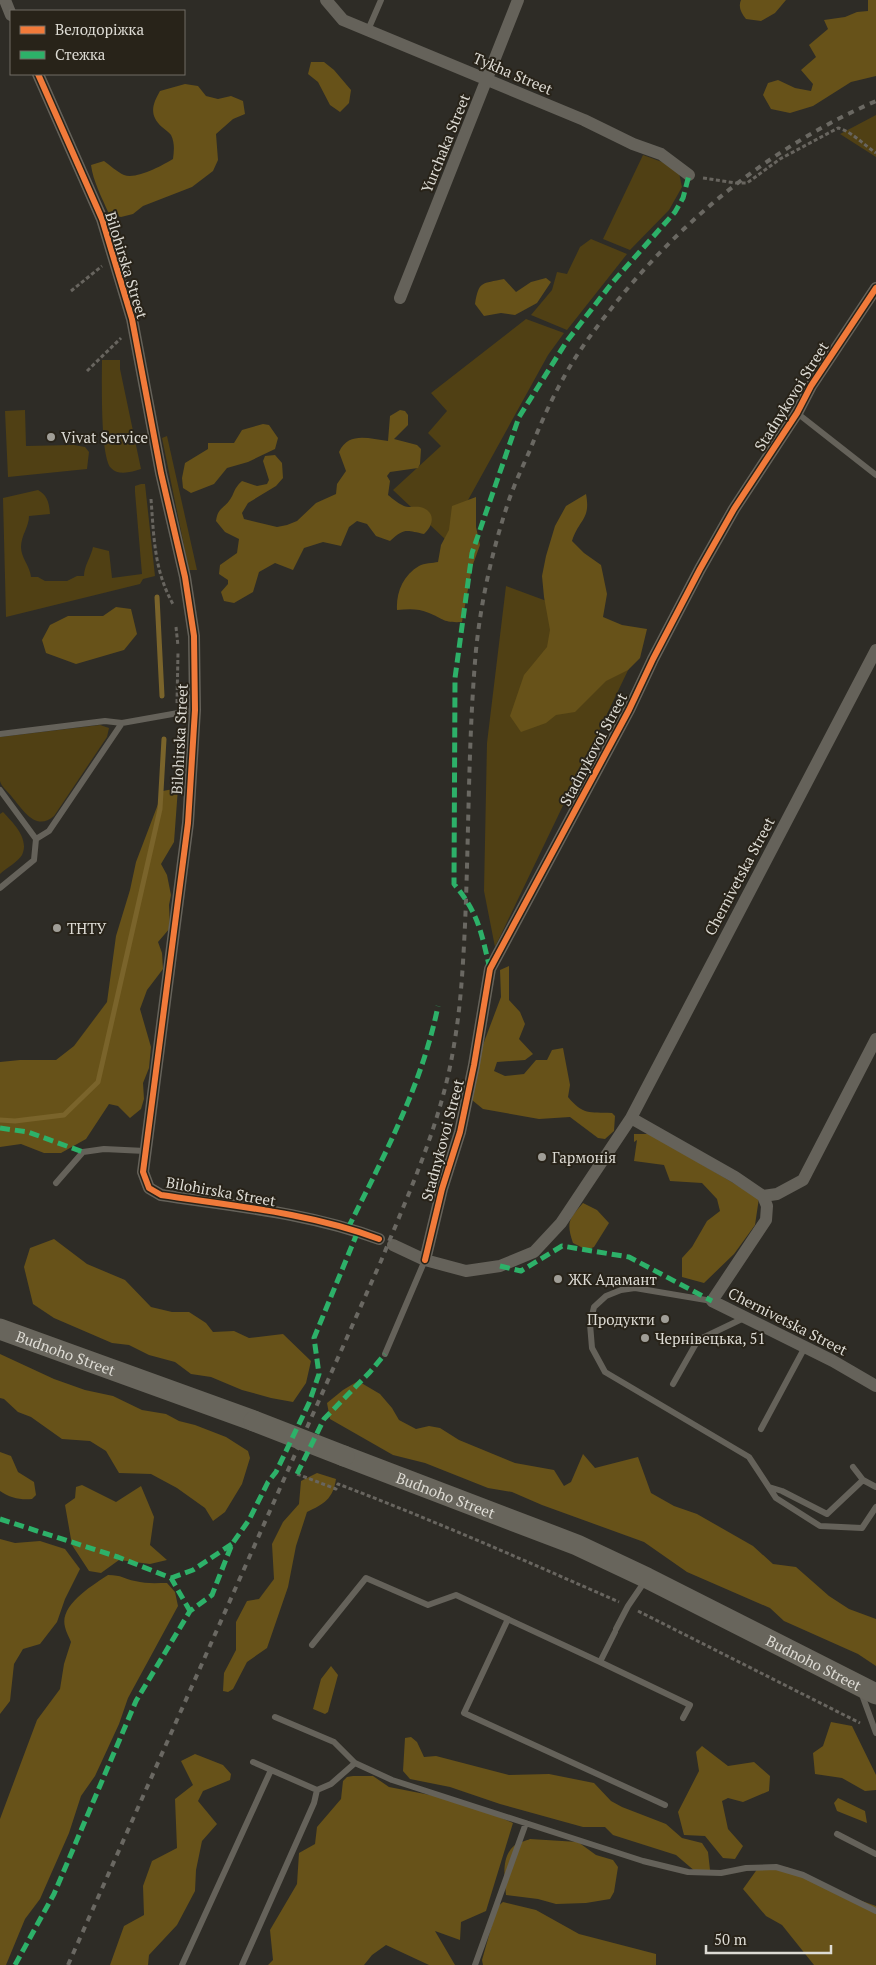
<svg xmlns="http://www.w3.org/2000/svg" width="876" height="1965" font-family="'PT Serif',serif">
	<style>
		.green { fill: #504014 }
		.forest { fill: #675219 }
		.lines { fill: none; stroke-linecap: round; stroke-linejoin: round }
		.stream { stroke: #7a642b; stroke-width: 5 }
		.path { stroke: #68655f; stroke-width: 3; stroke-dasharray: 4 2.5; stroke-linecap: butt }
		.service { stroke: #65625a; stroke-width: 6 }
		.minor { stroke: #65625a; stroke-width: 12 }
		.trunk { stroke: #68655c; stroke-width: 21 }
		.rail { stroke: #6a6862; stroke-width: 4; stroke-dasharray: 6 6; stroke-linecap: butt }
		.trunk-bridge { stroke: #68655c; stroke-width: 21 }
		.quiet { stroke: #2db169; stroke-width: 5; stroke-dasharray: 10 5; stroke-linecap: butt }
		.cycleway-casing { stroke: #282319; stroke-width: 9 }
		.cycleway { stroke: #f17a3a; stroke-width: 6 }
		.poi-dot { fill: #a09e97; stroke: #282319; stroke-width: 2 }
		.labels { text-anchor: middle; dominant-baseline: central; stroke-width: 4; stroke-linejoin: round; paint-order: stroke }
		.street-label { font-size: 15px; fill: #dddbd4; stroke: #282319 }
		.poi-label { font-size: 15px; fill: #dddbd4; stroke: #282319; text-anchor: start }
	</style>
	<rect width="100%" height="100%" fill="#2e2c26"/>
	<!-- green -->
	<path class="green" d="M876,115V157L840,134Z
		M643,155L662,162L679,173L682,187L669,210L630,250L603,239Z
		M591,239L627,254L567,330L531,315L552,290L557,272L567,274L580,247Z
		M526,319L564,333L548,355L446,540L393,490L441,446L428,433L447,411L431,393Z
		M102,360H120V369L141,469C132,472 118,476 111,468C100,457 102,379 102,360Z
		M25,410L26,446L74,445L85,447L89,452L87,469L8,477L5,411Z
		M167,436L197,570H189L162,438Z
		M141,484H145L155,576L143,579L140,584L6,617L3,498L38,490C48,496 49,503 50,514L29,516C29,527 21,535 21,547C21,558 30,566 31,577H38L45,581H67L77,576H84C84,566 91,557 93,547L109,551L112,578L142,574L135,492V486Z
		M506,586L644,637L495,947L484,891L487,743Z
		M100,725L109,728L107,737L54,816C36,832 23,810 12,797C8,792 1,786 0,781C0,770 0,750 0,737Z
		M3,812C12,822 30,838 22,855C18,862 6,868 0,874V814Z"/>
	<!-- forest -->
	<path class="forest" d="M741,0H786L775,13L761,21L746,19C741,13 738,7 741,0Z
		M868,0H876V76L851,82L813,106L790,113L771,109L763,95L768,83L778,80L795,88L811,91L813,84L801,70L816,57L809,45L828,29L824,20L845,17L857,12L868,11Z
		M311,62H324L334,70L351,90L349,103L340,112L330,105L318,82L308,74Z
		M185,84L198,86L206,96L218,99L231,96L243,101L245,114L233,119L216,134L218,160L213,171L192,187L143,206L133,214L121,217L109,214C102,198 93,181 91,165L104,161C110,165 117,172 124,175C136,180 163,165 173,159C174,151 175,143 171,135C169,132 165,130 162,127C149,115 152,105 160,91Z
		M546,278L551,282L537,303L515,315L501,313L484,316L475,304C479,280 482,284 504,279L516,292L531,282Z
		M400,410L405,411L408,415V425L394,439L417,445L421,449L420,464L418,468L390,472L387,476L390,481L388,495C393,499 399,504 404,506C409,508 415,506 420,507C436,511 434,525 424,534C406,530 404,528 390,541L376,536L367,524L357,521L349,527L341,546L323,542L304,548L293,570L275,563L259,572L253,592L234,603L224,601L221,592L228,584V580L219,574L220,565L237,553L239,539L225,532L216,521C218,508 222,510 229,501C235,493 233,489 242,481L257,486L267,484L269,480L263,461L265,456L275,455L282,463L283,478L276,486L248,503L242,513L244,519L277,527L287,525L297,521L316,503L336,494L337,484L346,471L339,452C349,431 369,439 388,441L390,416Z
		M263,424L269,425L278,438L275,449L248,462L227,468L214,484L191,493L183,488L182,478L185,463L208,449V443H234L242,430Z
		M586,494C591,520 579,519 572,541L584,553L601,565L607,594L603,617L622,625L647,629L640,658L628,670L606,681L575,712L556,715L546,723L521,732L510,716L524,675L547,647L550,630L544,597L542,576L546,556L555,526L566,506Z
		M476,497V527L480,545L472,567L462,622C443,623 444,619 429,613C418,608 408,609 397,610C396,593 403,575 419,566C424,563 433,563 438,562L441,545L449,530L452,506Z
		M116,607L131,609L137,634L124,650L76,664L46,653L42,640L50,625L68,616H103Z
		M178,788L174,842L161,864L167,875L171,895L169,905L170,928L158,942L162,953L163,969L147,990L140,1009L151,1047L149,1068L143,1083L144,1099L141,1109L130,1118L118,1106L109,1104L86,1139L61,1153H44L21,1144L0,1147V1062L20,1060H56L74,1046L107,1002L116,936L130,890L136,862L163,791Z
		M509,966V1000L520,1012L525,1024L519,1039L533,1054L525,1060L497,1062L494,1071L505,1076L524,1074L536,1060H547L552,1050L563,1048L570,1085L568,1097C583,1115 589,1112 612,1113L615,1116L614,1131L605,1139L598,1138L570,1117L539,1119L483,1109L472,1100L478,1058L501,997L500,970Z
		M634,1134H650L759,1198L755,1225L734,1254L704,1283L682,1277V1258L692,1247L707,1221L720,1211L717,1199L702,1183L670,1181L664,1165L634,1161L637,1140L634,1142Z
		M583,1203L597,1210L609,1223L594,1247L587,1250L573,1243C566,1222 569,1219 583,1203Z
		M54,1239L87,1264L125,1280L151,1307L172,1312H189L206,1323L213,1332L234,1331L249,1338L283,1334L311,1361L306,1383L293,1402L271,1398L242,1390L211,1377L191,1374L175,1362L149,1355L129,1345L112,1343L54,1318L33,1304L24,1267L30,1248Z
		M0,1354L54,1379L85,1390L113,1396L142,1410L166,1414L179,1421L195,1425L226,1437L248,1451L250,1458L242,1484L225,1512L213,1521L205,1508L177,1488L151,1474L119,1473L106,1451L90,1441L62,1439L31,1417L18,1412L4,1399L0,1398Z
		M358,1381L380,1394L392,1408L399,1420L416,1429L429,1426L440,1428L459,1440L515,1463L554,1470L564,1486L571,1482L583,1454L595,1468L638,1457L651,1493L674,1506L697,1514L753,1546L773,1564L796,1567L829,1596L849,1609L876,1619V1666L858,1654L784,1621L770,1608L687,1572L644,1542L542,1505L512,1492L488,1488L425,1463L393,1455L330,1419L327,1403L343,1390Z
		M0,1452L11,1456L18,1472L34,1482L36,1495L32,1499C20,1500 10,1498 0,1491Z
		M317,1473L336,1479C333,1499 324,1504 307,1512L296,1546L288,1587L267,1648L247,1662L233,1689L228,1692L223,1691L224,1673L236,1650V1622L247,1601L259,1599L274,1579L272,1544L283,1522L299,1504L301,1481Z
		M82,1485L116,1502L141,1486L154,1517L150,1545L167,1560L150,1564L119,1560L101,1573L89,1571L72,1545L65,1505L75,1498L76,1487Z
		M0,1539L15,1543L40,1541L65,1549L80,1569L65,1599L57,1622L40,1644L23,1649L14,1664L10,1701L0,1714Z
		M108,1575C122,1575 124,1579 135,1581C146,1584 157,1583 167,1583L175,1592L178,1606L128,1698L119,1724L95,1776L81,1796L69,1833L40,1899L25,1919L6,1965H0V1819L37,1720L60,1689L64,1664L71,1642C69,1637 66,1632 65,1627C59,1605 93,1585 108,1575Z
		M331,1666L338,1675L328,1712L325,1714L313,1709L321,1679Z
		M831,1722L852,1726L876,1775V1790L865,1791L842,1778L815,1774L813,1753L823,1746Z
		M411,1737L417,1742L424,1757L436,1756L509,1775L549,1774L594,1783L611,1801L622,1807L666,1824L682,1838L702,1843L708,1852L710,1870L696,1872L676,1855L613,1835L605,1827H583L500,1804L450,1787L410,1779L403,1771L405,1738Z
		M702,1746L728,1766L754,1762L770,1776L769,1791L743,1802L728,1798L722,1801L728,1829L743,1846L735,1859L723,1858L705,1836L684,1835L678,1812L699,1771L696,1752Z
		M195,1754L223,1765L231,1774L230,1780L203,1791L198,1801L217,1824L202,1841L196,1870L195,1891L177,1925L149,1955L148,1965H110L124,1926L144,1915L143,1886L152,1861L177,1848L175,1799L193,1785L181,1761Z
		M353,1776H373L389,1787L466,1802L513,1823L486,1911L461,1922L460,1940L435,1931L455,1965H429L386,1945L372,1955L364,1965H268L273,1960L270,1930L297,1884L299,1853L315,1844L317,1827L341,1799L343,1781L347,1777Z
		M838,1798L865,1811L867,1823L837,1811L834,1803Z
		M530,1839L578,1842L596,1855L613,1860L618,1867L614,1892L610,1899L586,1903L556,1904L538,1899L506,1895C505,1880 500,1857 515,1845C519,1842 526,1841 530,1839Z
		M787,1867L820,1886L876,1906V1965H814L782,1925L766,1916L743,1889L758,1868Z
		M503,1902L536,1910L579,1934L656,1954V1965H483L482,1960L497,1907Z"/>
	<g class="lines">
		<!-- stream -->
		<path class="stream" d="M157,597L162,696
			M0,1120L15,1121L64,1115L98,1082L160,809L164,739"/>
		<!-- path -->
		<path class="path" d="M703,178L736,183H747L780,159L838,128C851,131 864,145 876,153
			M71,291L102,266
			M87,371L121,338
			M151,499C154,538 154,571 174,606
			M176,627L178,646
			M177,703L178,652
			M297,1474L336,1489L338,1484C433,1520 526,1561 619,1602
			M638,1611L860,1723"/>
		<!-- service -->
		<path class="service" d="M368,30L381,0
			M797,413L876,475
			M0,734L105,721L122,723
			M0,790L36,839L34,860L0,888
			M36,839L49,831L122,723L195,710
			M56,1183L83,1152L104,1149L145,1151
			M712,1301L635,1288L621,1290L606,1296L594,1307L590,1324L592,1348L605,1372L749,1457L776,1498L820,1526L862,1528L876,1507
			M385,1354L425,1260
			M673,1384L698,1340L744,1318
			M761,1429L805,1347
			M863,1480L876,1487
			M769,1487L782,1491L827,1514L863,1480L853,1467
			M508,1619L464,1713L665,1805
			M616,1629L628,1606L645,1581
			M615,1632L600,1662L690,1705L683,1718
			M312,1645L366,1578L428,1605L456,1595L600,1662
			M861,1692L876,1733
			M275,1717L334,1742L355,1763L392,1780L643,1861L688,1872L721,1873L746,1868L776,1867L803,1875L876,1911
			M253,1762L317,1790L331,1784L355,1763
			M837,1834L876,1854
			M182,1965L271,1770
			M242,1965L314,1803L317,1790
			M475,1965L526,1823"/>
		<!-- minor -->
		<path class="minor" d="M5,0L11,15
			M326,0L343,20L584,120L633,144L661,154L689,175
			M38,74L102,219L132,319L161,473L185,577L194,636L195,710L188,823L143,1172L149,1188L161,1195C234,1206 310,1213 379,1239
			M400,298L518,0
			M631,1118L876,650
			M763,1196L777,1194L803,1180L876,1039
			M393,1245L425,1260L466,1271L500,1266L534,1252L561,1223L631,1118L735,1177L763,1196L767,1206L766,1220L712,1301L833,1361L876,1386
			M425,1260L442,1189L460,1132L474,1065L490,969L629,710L653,659L700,569L734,509L797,413L811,386L876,288"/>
		<!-- trunk -->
		<g class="trunk">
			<path id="s1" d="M0,1329L254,1421"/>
			<path id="s2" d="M344,1456L577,1545L647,1578L876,1694"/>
		</g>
		<!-- rail -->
		<path class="rail" d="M68,1965L381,1261C410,1190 442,1121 454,1045C461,1005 463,965 465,925C469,833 468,741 476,650C481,601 492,552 507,506C513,487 522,468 530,450C540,425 551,400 564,377C579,349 599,324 618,300C687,215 775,145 876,101"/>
		<!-- trunk-bridge -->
		<path class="trunk-bridge" d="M254,1421L344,1456"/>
		<!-- quiet -->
		<path class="quiet" d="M490,969C481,932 479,914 454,884L455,678L472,553L519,417L567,341L612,283L675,212L683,198L689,175
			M0,1128L28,1132L83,1152
			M348,1228C384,1156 422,1085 438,1006
			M500,1266L521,1271L562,1246L629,1257L712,1301
			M297,1474L324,1419L370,1372L385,1354
			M0,1519L118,1557L171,1578L190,1611
			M171,1578L193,1570L232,1544
			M15,1965L54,1894L136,1701L190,1611L212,1595L232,1544L249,1520L268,1482L276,1472L309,1403L319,1374L314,1338L358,1231"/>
		<defs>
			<path id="cycleway" d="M38,74L102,219L132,319L161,473L185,577L194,636L195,710L188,823L143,1172L149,1188L161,1195C234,1206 310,1213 379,1239
				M425,1260L442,1189L460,1132L474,1065L490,969L629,710L653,659L700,569L734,509L797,413L811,386L876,288"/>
		</defs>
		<!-- cycleway casing -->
		<use href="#cycleway" class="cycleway-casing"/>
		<!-- cycleway -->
		<use href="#cycleway" class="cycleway"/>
	</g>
	<!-- markers -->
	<g class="poi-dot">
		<circle cx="51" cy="437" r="5"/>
		<circle cx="57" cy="928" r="5"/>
		<circle cx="542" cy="1157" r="5"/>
		<circle cx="558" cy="1279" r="5"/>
		<circle cx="665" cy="1319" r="5"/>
		<circle cx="645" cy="1338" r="5"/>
	</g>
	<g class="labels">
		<!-- street labels -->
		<g class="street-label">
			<text transform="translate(513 73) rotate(23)">Tykha Street</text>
			<text transform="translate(445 143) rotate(-68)">Yurchaka Street</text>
			<text transform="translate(127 265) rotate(73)">Bilohirska Street</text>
			<text transform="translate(791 396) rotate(-58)">Stadnykovoi Street</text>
			<text transform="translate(179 739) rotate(-87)">Bilohirska Street</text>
			<text transform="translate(593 749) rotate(-62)">Stadnykovoi Street</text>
			<text transform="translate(739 876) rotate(-62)">Chernivetska Street</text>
			<text transform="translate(442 1140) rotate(-75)">Stadnykovoi Street</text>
			<text transform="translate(221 1191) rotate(10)">Bilohirska Street</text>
			<text transform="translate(788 1321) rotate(27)">Chernivetska Street</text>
			<text stroke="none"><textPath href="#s1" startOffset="70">Budnoho Street</textPath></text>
			<text stroke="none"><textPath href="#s2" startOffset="109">Budnoho Street</textPath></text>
			<text stroke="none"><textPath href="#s2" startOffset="514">Budnoho Street</textPath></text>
		</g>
		<!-- poi labels -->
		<g class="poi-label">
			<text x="61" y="437">Vivat Service</text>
			<text x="67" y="928">ТНТУ</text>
			<text x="552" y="1157">Гармонія</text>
			<text x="568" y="1279">ЖК Адамант</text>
			<text x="655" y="1319" text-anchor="end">Продукти</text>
			<text x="655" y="1338">Чернівецька, 51</text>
		</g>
	</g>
	<!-- legend -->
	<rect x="10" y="10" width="175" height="65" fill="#282319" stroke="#706d64"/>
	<rect x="20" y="26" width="25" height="8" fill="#f17a3a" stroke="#706d64"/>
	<text x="55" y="35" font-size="15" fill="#dddbd4">Велодоріжка</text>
	<rect x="20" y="51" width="25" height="8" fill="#2db169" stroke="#706d64"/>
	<text x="55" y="60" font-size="15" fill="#dddbd4">Стежка</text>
	<!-- scale -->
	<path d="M706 1945v8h125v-8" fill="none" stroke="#dddbd4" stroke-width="2.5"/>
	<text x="714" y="1945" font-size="15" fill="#dddbd4" stroke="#282319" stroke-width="4" paint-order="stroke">50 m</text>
</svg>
